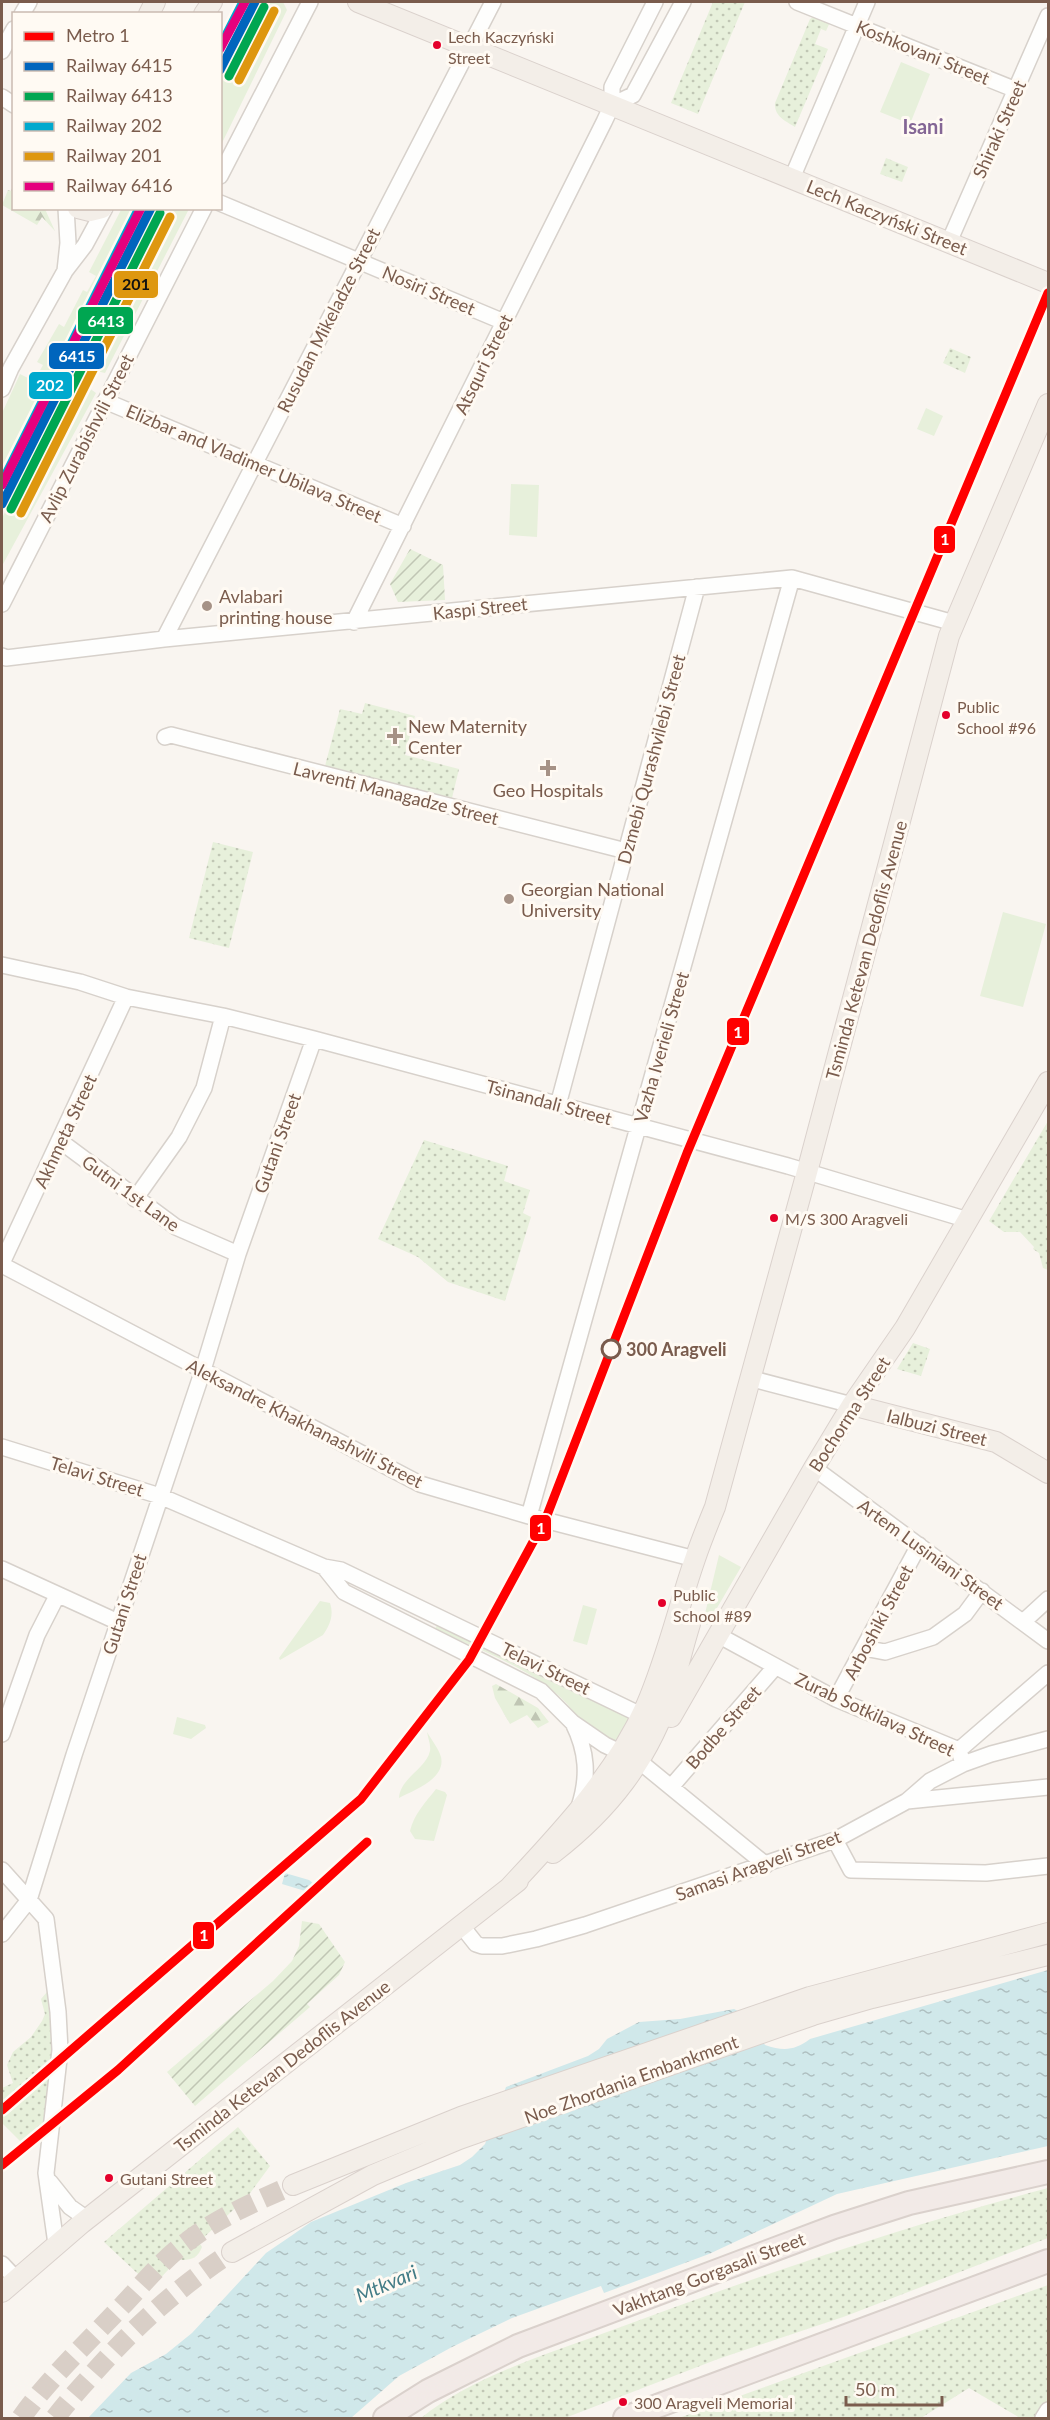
<svg xmlns="http://www.w3.org/2000/svg" width="1050" height="2420" font-family="Lato,sans-serif">
	<style>
		.grass { fill: #e7f0db }
		.forest { fill: url(#forest-firs) }
		.park { fill: url(#park-dots) }
		.garden { fill: url(#garden-furrows) }
		.water { fill: url(#water-ripples) }
		.lines { fill: none; stroke-linecap: round; stroke-linejoin: round }
		.major-tunnel { stroke: #d9cfc7; stroke-width: 20; stroke-dasharray: 20 10; stroke-linecap: butt }
		.minor-casing { stroke: #d7d1cb; stroke-width: 18 }
		.major-casing { stroke: #dad1cc; stroke-width: 22 }
		.highway-casing { stroke: #dad1cc; stroke-width: 26 }
		.minor { stroke: #fefefd; stroke-width: 15 }
		.major { stroke: #f3eee8; stroke-width: 20 }
		.highway { stroke: #f2eae7; stroke-width: 22 }
		.rail-1-casing { stroke: #fffaf3; stroke-width: 14 }
		.rail-2-casing { stroke: #fffaf3; stroke-width: 14 }
		.rail-3-casing { stroke: #fffaf3; stroke-width: 14 }
		.rail-4-casing { stroke: #fffaf3; stroke-width: 14 }
		.rail-5-casing { stroke: #fffaf3; stroke-width: 14 }
		.rail-1 { stroke: #0065bd; stroke-width: 9 }
		.rail-2 { stroke: #00a651; stroke-width: 9 }
		.rail-3 { stroke: #00a9ce; stroke-width: 9 }
		.rail-4 { stroke: #de970f; stroke-width: 9 }
		.rail-5 { stroke: #e5007d; stroke-width: 9 }
		.metro-1-casing { stroke: #fffaf3; stroke-width: 14 }
		.metro-1 { stroke: #f00; stroke-width: 9 }
		.bus-dot { fill: #e4002b; stroke: #fffaf3; stroke-width: 2 }
		.poi-dot { fill: #a69286; stroke: #fffaf3; stroke-width: 2 }
		.stop-dot { fill: #fffaf3; stroke: #7a5c4d; stroke-width: 3 }
		.labels { text-anchor: middle; dominant-baseline: central; stroke-width: 6; stroke-linejoin: round; paint-order: stroke }
		.bus-label { font-size: 16px; fill: #7a5c4d; stroke: #fffaf3; text-anchor: start }
		.street-label { font-size: 18px; fill: #7a5c4d; stroke: #fffaf3 }
		.poi-label { font-size: 18px; fill: #7a5c4d; stroke: #fffaf3; text-anchor: start }
		.stop-label { font-size: 18px; font-weight: bold; fill: #7a5c4d; stroke: #fffaf3; text-anchor: start }
		.neighbourhood-label { font-size: 20px; font-weight: bold; fill: #846695; stroke: #fffaf3 }
		.water-label { font-size: 20px; font-style: italic; fill: #437c86; stroke: #fffaf3 }
		.line-badge { stroke: #fffaf3; stroke-width: 2 }
		.badge-label { font-size: 16px; text-anchor: middle; font-weight: bold; fill: #fff }
		.pale-badge-label { font-size: 16px; text-anchor: middle; font-weight: bold; fill: #111 }
	</style>
	<defs>
		<pattern id="forest-firs" width="22" height="20" patternUnits="userSpaceOnUse" patternTransform="scale(1.5)"><rect width="22" height="20" fill="#e7f0db"/><path d="M5 1l3.5 6h-7zM16 11l3.5 6h-7z" fill="#c0c6b4"/></pattern>
		<pattern id="park-dots" width="8" height="8" patternUnits="userSpaceOnUse" patternTransform="scale(1.5)"><rect width="8" height="8" fill="#e7f0db"/><path d="M2 2h.1M6 6h.1" fill="none" stroke="#c0c6b4" stroke-width="1.8" stroke-linecap="round"/></pattern>
		<pattern id="garden-furrows" width="10" height="10" patternUnits="userSpaceOnUse" patternTransform="scale(1.5)"><rect width="10" height="10" fill="#e7f0db"/><path d="M-1 1l2-2M0 10L10 0M9 11l2-2" fill="none" stroke="#c0c6b4"/></pattern>
		<pattern id="water-ripples" width="26" height="14" patternUnits="userSpaceOnUse" patternTransform="scale(1.5)"><rect width="26" height="14" fill="#d0e8ea"/><path d="M2 4q2-2 4 0t4 0M15 11q2-2 4 0t4 0" fill="none" stroke="#aebfc0"/></pattern>
	</defs>
	<rect width="100%" height="100%" fill="#f9f5f0"/>
	<!-- grass -->
	<path class="grass" d="M261,2H283L287,10L221,145V82Z
		M901,62L930,74L910,124L880,112Z
		M122,208L136,209L2,474V413L20,374L34,381L43,365L37,362L59,324L64,327L83,290L87,292L96,276L89,272Z
		M157,209H189L105,373L84,368L78,380L96,393L2,566V518Z
		M926,408L943,416L934,436L917,429Z
		M511,484L539,485L537,537L509,535Z
		M1003,912L1046,924L1023,1007L980,996Z
		M719,1555L741,1567L707,1625L703,1622Z
		M320,1601L330,1603C334,1615 330,1625 323,1635L280,1660L279,1658Z
		M583,1605L597,1609L587,1645L573,1641Z
		M437,1625L627,1716L629,1722L619,1741C592,1743 575,1709 558,1695C525,1666 475,1648 435,1629Z
		M177,1717L205,1725L206,1728L191,1739L173,1734Z
		M427,1732C431,1739 439,1749 441,1757C446,1779 414,1790 399,1798C400,1778 426,1769 430,1751C431,1745 428,1738 427,1732Z
		M436,1789L445,1792L447,1795L434,1841L415,1839L410,1831C414,1814 425,1803 436,1789Z"/>
	<!-- forest -->
	<path class="forest" d="M13,186L14,208L45,209L55,231L42,217L37,225L2,205L8,190L11,191Z
		M496,1684L538,1708L549,1722L538,1728L527,1715L510,1724L495,1698L492,1686Z"/>
	<!-- park -->
	<path class="park" d="M713,2H745L698,114L671,103Z
		M815,16L830,22L826,31L821,29L815,44L828,49L795,127C785,121 774,116 775,103L810,19Z
		M886,158L908,167L902,182L880,174Z
		M950,348L971,357L965,373L943,363Z
		M365,703L415,716L405,755L459,769L452,798L325,766L340,709L362,714Z
		M213,842L253,852L229,948L189,938Z
		M1048,1121V1270L1043,1268L1039,1253L1033,1249L1034,1247L1020,1232H1004L989,1221Z
		M424,1140L508,1166L504,1181L530,1190L523,1213L531,1217L505,1301L448,1282L418,1257L378,1239Z
		M913,1343L930,1349L921,1376L897,1369Z
		M47,1992L52,2041L45,2128L41,2136L27,2148L2,2123V2088L13,2083L7,2065L13,2052L31,2037L42,2021L45,2014L41,1999Z
		M238,2127L270,2166L248,2196L199,2242L202,2247C196,2263 185,2260 170,2259L168,2270L152,2287L104,2242Z
		M1048,2188V2238L846,2316L718,2359L565,2418H421C474,2375 554,2352 618,2328C760,2275 902,2227 1048,2188Z
		M1048,2285V2401L1036,2418H1020L969,2388L921,2418H679Z"/>
	<!-- garden -->
	<path class="garden" d="M410,549L443,565L445,600L398,602L390,584Z
		M302,1921L319,1924L345,1962L339,1975L307,2004L310,2007L195,2106L167,2072L273,1981L292,1961L299,1946Z"/>
	<!-- water -->
	<path class="water" d="M285,1873L309,1880L319,1888L315,1894L282,1884Z
		M1048,1970V2146L837,2194L709,2254L604,2293L601,2286L512,2318L452,2347L399,2376L351,2418H88L131,2373L166,2354L192,2333L266,2253L291,2236L311,2222L406,2183L460,2165L472,2157L485,2144L506,2087L588,2056L599,2049L607,2039L639,2022L680,2019L734,2009L744,2014L765,2045C783,2051 794,2051 810,2039Z"/>
	<g class="lines">
		<!-- major-tunnel -->
		<path class="major-tunnel" d="M21,2418C50,2377 88,2342 122,2306C144,2283 163,2259 188,2241C219,2217 257,2201 293,2185
			M55,2418C66,2404 78,2390 91,2376C133,2328 178,2287 232,2252"/>
		<defs>
			<path id="minor" d="M797,2L1016,90
				M22,14L29,2
				M2,51L14,29
				M2,97L14,105
				M612,105L633,95L683,2
				M220,176L310,2
				M792,178L867,2
				M220,203L504,322
				M949,242L1048,16
				M65,271L68,243L66,208
				M2,389L11,368L65,271L85,245L105,208
				M105,401L403,526
				M2,604L204,208
				M354,622L604,122L612,105V87L655,2
				M164,639L493,2
				M2,656L6,658L164,639L792,578L954,623
				M165,737L171,735L626,851
				M2,965L80,982L126,997L223,1016L314,1039L788,1166L968,1220
				M558,1105L697,587
				M60,1141L176,1227L238,1254
				M135,1199L179,1137L204,1088L223,1016
				M2,1263L126,997
				M2,1265L420,1484L529,1516L695,1559
				M749,1378L852,1405
				M2,1447L160,1496L324,1567L341,1570L641,1715L643,1725
				M814,1468L1048,1641
				M529,1516L792,578
				M324,1567L344,1592L541,1691L573,1723L605,1745L639,1761L766,1865
				M2,1569L118,1622
				M1023,1622L1048,1599
				M718,1635L836,1699L959,1750L963,1764
				M864,1648L885,1652L933,1637L965,1614L982,1591
				M836,1699L919,1545
				M573,1723C587,1751 589,1777 579,1807
				M2,1734L37,1635L57,1596
				M959,1750L1048,1673
				M671,1787L775,1667
				M907,1801L1048,1787
				M835,1840L851,1870L986,1873L1048,1866
				M2,1870L29,1900L2,1934
				M461,1925L476,1944L482,1946H502L536,1939L585,1925L835,1840L907,1801L930,1781L963,1764L991,1754L1048,1739
				M50,2182L70,2207L87,2219
				M56,2244L46,2173L60,2050L58,2012L46,1919L29,1900L74,1755L203,1370L238,1254L314,1039
				M2,2264L16,2279
				M1043,2418L1048,2410"/>
			<path id="major" d="M358,2L1048,283
				M149,14L155,2
				M204,14L212,2
				M78,208L90,211L102,208
				M852,1405L996,1442L1048,1473
				M671,1717L814,1468L852,1405L905,1328L1048,1082
				M553,1853C609,1810 649,1759 671,1691C678,1669 683,1646 690,1624
				M509,1888C561,1832 614,1777 646,1706C667,1658 678,1608 695,1559C701,1541 708,1524 715,1507L807,1172L949,636L1048,404
				M293,2185L461,2117L810,1997L1048,1933
				M232,2252L373,2175L459,2139L813,2015L872,1998L1048,1955
				M2,2292L82,2223L518,1881"/>
			<path id="highway" d="M385,2418L428,2391L518,2346L834,2227L909,2203L1048,2172
				M625,2418L1048,2261"/>
		</defs>
		<!-- minor casing -->
		<use href="#minor" class="minor-casing"/>
		<!-- major casing -->
		<use href="#major" class="major-casing"/>
		<!-- highway casing -->
		<use href="#highway" class="highway-casing"/>
		<!-- minor -->
		<use href="#minor" class="minor"/>
		<!-- major -->
		<use href="#major" class="major"/>
		<!-- highway -->
		<use href="#highway" class="highway"/>
		<defs>
			<path id="rail-1" d="M220,70L255,2
				M2,504L151,208"/>
			<path id="rail-2" d="M229,76L264,7
				M11,509L160,213"/>
			<path id="rail-3" d="M220,47L243,2
				M2,482L139,208"/>
			<path id="rail-4" d="M239,80L274,11
				M21,513L170,217"/>
			<path id="rail-5" d="M220,49L245,2
				M2,485L141,208"/>
		</defs>
		<!-- rail-1 casing -->
		<use href="#rail-1" class="rail-1-casing"/>
		<!-- rail-2 casing -->
		<use href="#rail-2" class="rail-2-casing"/>
		<!-- rail-3 casing -->
		<use href="#rail-3" class="rail-3-casing"/>
		<!-- rail-4 casing -->
		<use href="#rail-4" class="rail-4-casing"/>
		<!-- rail-5 casing -->
		<use href="#rail-5" class="rail-5-casing"/>
		<!-- rail-1 -->
		<use href="#rail-1" class="rail-1"/>
		<!-- rail-2 -->
		<use href="#rail-2" class="rail-2"/>
		<!-- rail-3 -->
		<use href="#rail-3" class="rail-3"/>
		<!-- rail-4 -->
		<use href="#rail-4" class="rail-4"/>
		<!-- rail-5 -->
		<use href="#rail-5" class="rail-5"/>
		<defs>
			<path id="metro-1" d="M2,2110L361,1799L469,1660L546,1518L687,1153L1048,293
				M2,2165L118,2070L367,1842"/>
		</defs>
		<!-- metro-1 casing -->
		<use href="#metro-1" class="metro-1-casing"/>
		<!-- metro-1 -->
		<use href="#metro-1" class="metro-1"/>
	</g>
	<!-- markers -->
	<g class="bus-dot">
		<circle cx="437" cy="45" r="5"/>
		<circle cx="946" cy="715" r="5"/>
		<circle cx="774" cy="1218" r="5"/>
		<circle cx="662" cy="1603" r="5"/>
		<circle cx="109" cy="2178" r="5"/>
		<circle cx="623" cy="2402" r="5"/>
	</g>
	<g class="poi-dot">
		<circle cx="207" cy="606" r="6"/>
		<path d="M392 727h6v6h6v6h-6v6h-6v-6h-6v-6h6z"/>
		<path d="M545 759h6v6h6v6h-6v6h-6v-6h-6v-6h6z"/>
		<circle cx="509" cy="899" r="6"/>
	</g>
	<circle class="stop-dot" cx="611" cy="1349" r="9"/>
	<g class="labels">
		<!-- bus labels -->
		<g class="bus-label">
			<text x="448" y="36">Lech Kaczyński<tspan x="448" dy="21">Street</tspan></text>
			<text x="957" y="706">Public<tspan x="957" dy="21">School #96</tspan></text>
			<text x="785" y="1218">M/S 300 Aragveli</text>
			<text x="673" y="1594">Public<tspan x="673" dy="21">School #89</tspan></text>
			<text x="120" y="2178">Gutani Street</text>
			<text x="634" y="2402">300 Aragveli Memorial</text>
		</g>
		<!-- street labels -->
		<g class="street-label">
			<text transform="translate(923 52) rotate(22)">Koshkovani Street</text>
			<text transform="translate(999 129) rotate(-66)">Shiraki Street</text>
			<text transform="translate(887 217) rotate(22)">Lech Kaczyński Street</text>
			<text transform="translate(429 290) rotate(23)">Nosiri Street</text>
			<text transform="translate(328 320) rotate(-63)">Rusudan Mikeladze Street</text>
			<text transform="translate(483 364) rotate(-64)">Atsquri Street</text>
			<text transform="translate(86 438) rotate(-63)">Avlip Zurabishvili Street</text>
			<text transform="translate(254 463) rotate(23)">Elizbar and Vladimer Ubilava Street</text>
			<text transform="translate(480 608) rotate(-6)">Kaspi Street</text>
			<text transform="translate(651 759) rotate(-75)">Dzmebi Qurashvilebi Street</text>
			<text transform="translate(396 793) rotate(14)">Lavrenti Managadze Street</text>
			<text transform="translate(866 950) rotate(-75)">Tsminda Ketevan Dedoflis Avenue</text>
			<text transform="translate(661 1047) rotate(-74)">Vazha Iverieli Street</text>
			<text transform="translate(549 1102) rotate(15)">Tsinandali Street</text>
			<text transform="translate(65 1131) rotate(-65)">Akhmeta Street</text>
			<text transform="translate(277 1143) rotate(-70)">Gutani Street</text>
			<text transform="translate(131 1193) rotate(36)">Gutni 1st Lane</text>
			<text transform="translate(849 1414) rotate(-57)">Bochorma Street</text>
			<text transform="translate(305 1423) rotate(27)">Aleksandre Khakhanashvili Street</text>
			<text transform="translate(937 1427) rotate(14)">Ialbuzi Street</text>
			<text transform="translate(97 1476) rotate(17)">Telavi Street</text>
			<text transform="translate(931 1554) rotate(36)">Artem Lusiniani Street</text>
			<text transform="translate(124 1604) rotate(-72)">Gutani Street</text>
			<text transform="translate(878 1622) rotate(-62)">Arboshiki Street</text>
			<text transform="translate(546 1668) rotate(26)">Telavi Street</text>
			<text transform="translate(875 1714) rotate(25)">Zurab Sotkilava Street</text>
			<text transform="translate(723 1727) rotate(-49)">Bodbe Street</text>
			<text transform="translate(758 1865) rotate(-20)">Samasi Aragveli Street</text>
			<text transform="translate(282 2066) rotate(-38)">Tsminda Ketevan Dedoflis Avenue</text>
			<text transform="translate(631 2079) rotate(-20)">Noe Zhordania Embankment</text>
			<text transform="translate(709 2274) rotate(-21)">Vakhtang Gorgasali Street</text>
		</g>
		<!-- poi labels -->
		<g class="poi-label">
			<text x="219" y="596">Avlabari<tspan x="219" dy="21">printing house</tspan></text>
			<text x="408" y="726">New Maternity<tspan x="408" dy="21">Center</tspan></text>
			<text x="548" y="790" text-anchor="middle">Geo Hospitals</text>
			<text x="521" y="889">Georgian National<tspan x="521" dy="21">University</tspan></text>
		</g>
		<!-- stop labels -->
		<g class="stop-label">
			<text x="626" y="1349">300 Aragveli</text>
		</g>
		<!-- neighbourhood labels -->
		<g class="neighbourhood-label">
			<text x="923" y="126">Isani</text>
		</g>
		<!-- water labels -->
		<g class="water-label">
			<text transform="translate(386 2283) rotate(-23)">Mtkvari</text>
		</g>
	</g>
	<g class="line-badge">
		<rect x="113" y="270" width="46" height="29" rx="6" fill="#de970f"/>
		<rect x="77" y="306" width="57" height="29" rx="6" fill="#00a651"/>
		<rect x="48" y="342" width="57" height="28" rx="6" fill="#0065bd"/>
		<rect x="28" y="371" width="45" height="29" rx="6" fill="#00a9ce"/>
		<rect x="933" y="525" width="23" height="29" rx="6" fill="#f00"/>
		<rect x="726" y="1017" width="24" height="29" rx="6" fill="#f00"/>
		<rect x="529" y="1514" width="23" height="28" rx="6" fill="#f00"/>
		<rect x="192" y="1921" width="23" height="29" rx="6" fill="#f00"/>
	</g>
	<g class="badge-label">
		<text x="106" y="327">6413</text>
		<text x="77" y="362">6415</text>
		<text x="50" y="391">202</text>
		<text x="945" y="545">1</text>
		<text x="738" y="1038">1</text>
		<text x="541" y="1534">1</text>
		<text x="204" y="1941">1</text>
	</g>
	<g class="pale-badge-label">
		<text x="136" y="290">201</text>
	</g>
	<!-- border -->
	<rect width="1050" height="2420" fill="none" stroke="#7a5c4d" stroke-width="6"/>
	<!-- legend -->
	<rect x="12" y="12" width="210" height="198" fill="#fffaf3" stroke="#cabbb1" stroke-width="1.5"/>
	<rect x="24" y="32" width="30" height="9" fill="#ff0000" stroke="#cabbb1" stroke-width="1.5"/>
	<text x="66" y="42" font-size="18" fill="#7a5c4d">Metro 1</text>
	<rect x="24" y="62" width="30" height="9" fill="#0065bd" stroke="#cabbb1" stroke-width="1.5"/>
	<text x="66" y="72" font-size="18" fill="#7a5c4d">Railway 6415</text>
	<rect x="24" y="92" width="30" height="9" fill="#00a651" stroke="#cabbb1" stroke-width="1.5"/>
	<text x="66" y="102" font-size="18" fill="#7a5c4d">Railway 6413</text>
	<rect x="24" y="122" width="30" height="9" fill="#00a9ce" stroke="#cabbb1" stroke-width="1.5"/>
	<text x="66" y="132" font-size="18" fill="#7a5c4d">Railway 202</text>
	<rect x="24" y="152" width="30" height="9" fill="#de970f" stroke="#cabbb1" stroke-width="1.5"/>
	<text x="66" y="162" font-size="18" fill="#7a5c4d">Railway 201</text>
	<rect x="24" y="182" width="30" height="9" fill="#e5007d" stroke="#cabbb1" stroke-width="1.5"/>
	<text x="66" y="192" font-size="18" fill="#7a5c4d">Railway 6416</text>
	<!-- scale -->
	<path d="M846 2396v9h96v-9" fill="none" stroke="#7a5c4d" stroke-width="3"/>
	<text x="855" y="2396" font-size="18" fill="#7a5c4d" stroke="#fffaf3" stroke-width="4.5" paint-order="stroke">50 m</text>
</svg>
